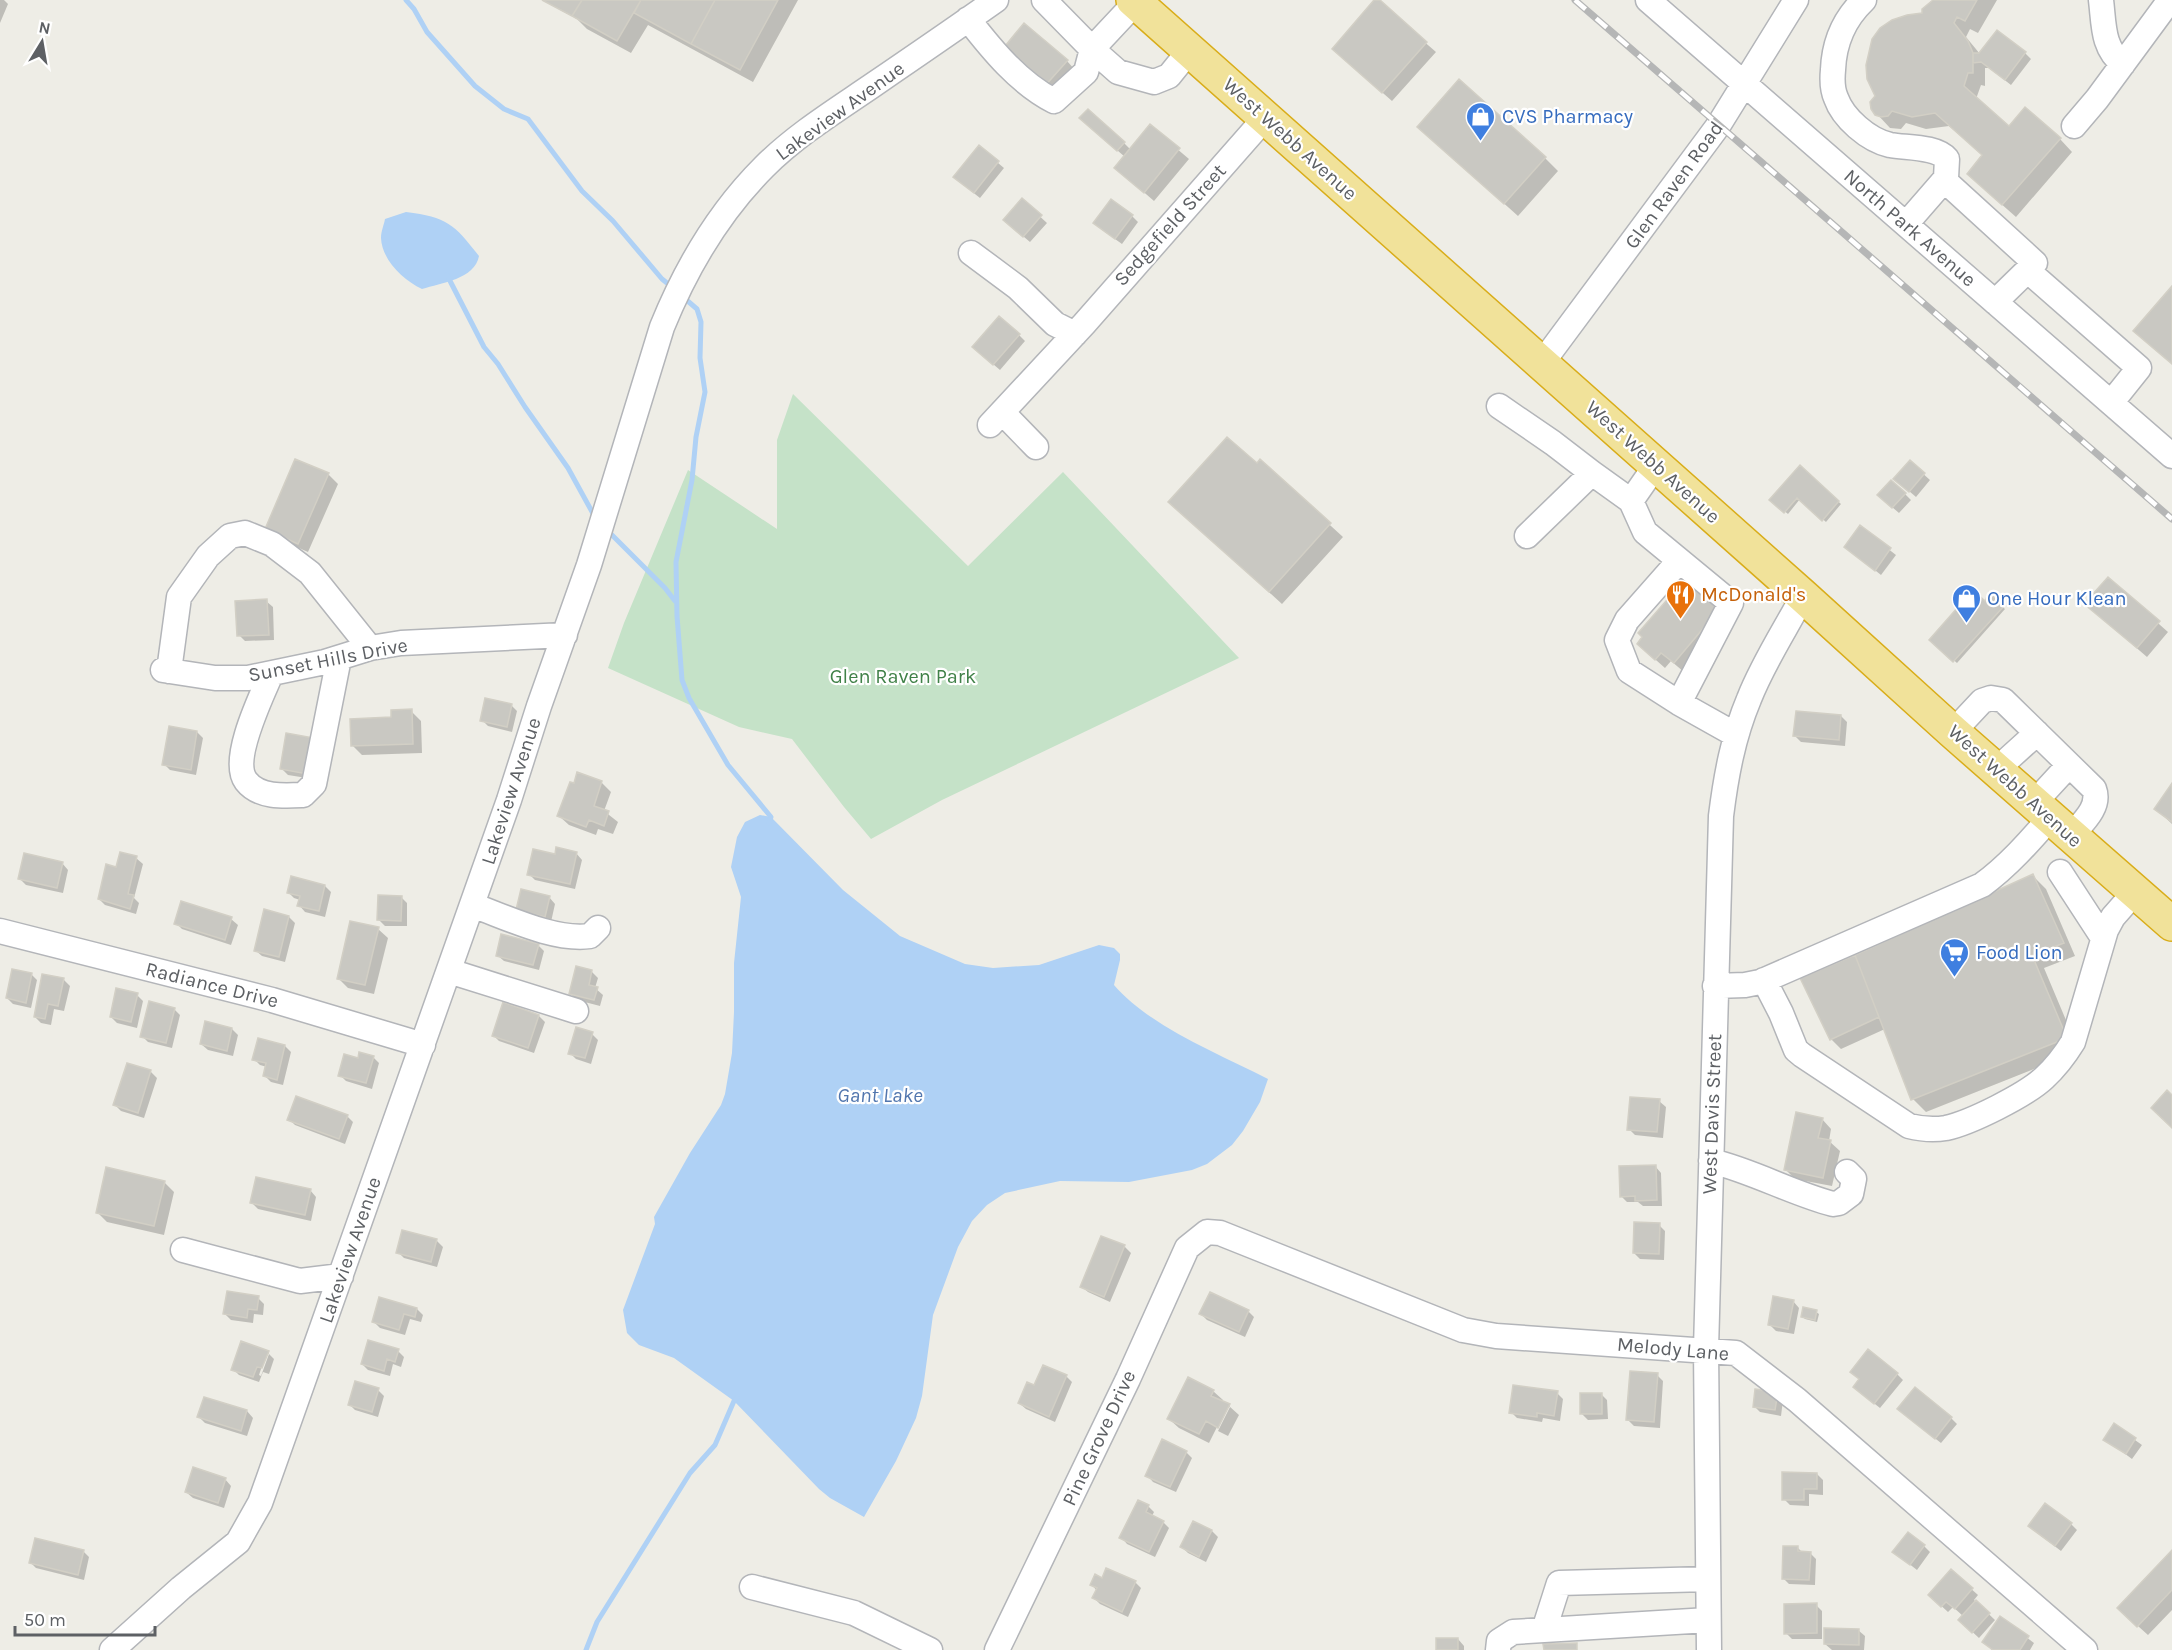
<svg xmlns="http://www.w3.org/2000/svg" width="2172" height="1650" font-family="Karla,sans-serif">
	<style>
		.green { fill: #c5e2c8 }
		.water { fill: #afd1f5 }
		.shadow { fill: #0003 }
		.lines { fill: none; stroke-linecap: round; stroke-linejoin: round }
		.stream { stroke: #afd1f5; stroke-width: 5 }
		.building { fill: #c9c8c2; stroke: #d2cfc5; stroke-width: 1.5 }
		.minor-casing { stroke: #b3b5b9; stroke-width: 27 }
		.highway-casing { stroke: #d9ad1a; stroke-width: 36 }
		.minor { stroke: #fff; stroke-width: 24 }
		.highway { stroke: #f1e29a; stroke-width: 33 }
		.rail-casing { stroke: #b5b6b6; stroke-width: 7 }
		.rail { stroke: #fff; stroke-width: 4.5; stroke-dasharray: 14; stroke-linecap: butt }
		.labels { text-anchor: middle; dominant-baseline: central; stroke-width: 4.5; stroke-linejoin: round; paint-order: stroke }
		.street-label { font-size: 20px; fill: #5d6064; stroke: #fff }
		.shop-label { font-size: 20px; fill: #366cbe; stroke: #fff; text-anchor: start }
		.food-label { font-size: 20px; fill: #c56008; stroke: #fff; text-anchor: start }
		.park-label { font-size: 20px; fill: #408148; stroke: #fff }
		.water-label { font-size: 21px; font-style: italic; fill: #5176ae; stroke: #fff }
	</style>
	<rect width="100%" height="100%" fill="#eeede6"/>
	<!-- green -->
	<path class="green" d="M793,394L968,566L1063,472L1239,658L942,800L871,839L844,807L792,739L739,727L608,668L624,623L688,470L777,529V440Z"/>
	<!-- water -->
	<path class="water" d="M406,212C447,217 454,224 479,256C475,279 441,283 422,289C403,280 382,260 381,238C381,231 384,225 385,219Z
		M760,815L771,817L843,890L900,936L965,964L993,968L1039,965L1099,945L1114,948L1120,954V960L1114,985C1149,1026 1219,1054 1268,1079L1260,1102L1243,1131L1232,1145L1207,1164L1192,1170L1129,1182L1060,1181L1005,1193L987,1205L972,1221L958,1247L933,1315L922,1396L916,1418L896,1461L864,1517L830,1498L819,1489L734,1401L674,1358L639,1345L627,1333L623,1310L655,1224L654,1217L690,1153L721,1105L725,1094L732,1053L734,1012V963L741,897L731,867L737,837L745,822Z"/>
	<!-- shadow -->
	<path class="shadow" d="M0,0H4L8,4L0,23Z
		M542,0H798L753,82L648,25L631,53L587,29L577,19Z
		M1376,0L1436,52L1392,101L1343,58Z
		M1935,0H1997L1978,33L1970,29L1966,37L1980,54L2025,53L2031,59L2011,85L1989,68H1985V86L1981,85L1976,99L2009,128L2060,139L2072,152L2016,217L1982,187L1984,156L1949,126L1926,129L1906,123L1901,129L1890,128L1877,114L1923,15Z
		M1012,60L1067,61L1076,71L1055,96Z
		M1087,124L1124,143L1131,150L1150,126L1189,159L1154,201L1116,168L1125,157Z
		M1432,139L1545,158L1558,171L1518,216Z
		M979,147L1004,168L980,198L961,183Z
		M1022,200L1047,223L1030,242L1011,226Z
		M1132,216L1138,222L1122,244L1101,229Z
		M1019,335L1025,341L1000,370L980,353Z
		M1260,461L1343,537L1282,604L1170,502L1257,465Z
		M1910,462L1930,480L1916,497L1902,485Z
		M1801,467L1841,504L1826,522L1800,499L1788,514L1771,500Z
		M328,474L338,484L308,552L276,538Z
		M1905,494L1911,500L1899,513L1885,501Z
		M1860,527L1896,555L1881,575L1846,547Z
		M2108,579L2168,632L2147,657L2096,613Z
		M1989,595L2005,609L1957,663L1931,640L1986,603Z
		M266,601L273,607L274,640L245,641L239,635Z
		M1721,607L1684,672L1671,661L1665,668L1648,653Z
		M511,705L517,711L512,732L488,726L482,720Z
		M411,711L421,721L422,753L362,755L352,745Z
		M1841,716L1847,722L1845,746L1801,742L1795,736Z
		M197,732L203,738L196,775L170,770L164,764Z
		M313,740V779L288,775L282,769Z
		M578,774L602,783L611,792L604,811L618,822L613,834L598,829L596,835L569,825L559,816Z
		M2172,786V824L2156,809Z
		M576,853L582,860L575,889L535,880L529,874L556,856Z
		M136,858L143,864L134,898L139,903L136,914L105,905L99,899L117,869Z
		M62,863L68,870L63,893L26,885L20,879Z
		M2033,876L2046,889L2075,956L2044,968L2079,1051L1926,1112L1913,1099L1885,1029L1841,1049L1831,1039Z
		M325,886L331,892L325,917L305,912L299,905L300,900L294,898L288,892Z
		M401,897L407,903V926H385L379,920Z
		M549,897L555,904L551,922L523,915L517,909Z
		M289,917L295,923L285,962L262,956L255,950Z
		M231,919L238,925L231,945L182,929L176,923Z
		M378,929L388,938L374,994L348,988L338,978Z
		M538,945L544,951L539,970L504,961L497,955Z
		M592,972L598,978L595,988L603,995L600,1006L577,1000L571,994Z
		M31,974L37,980L31,1008L13,1004L7,998Z
		M44,976L64,980L70,986L64,1011L54,1009L51,1025L41,1023L35,1017Z
		M137,995L143,1001L137,1028L117,1023L111,1017Z
		M504,1004L539,1016L545,1022L534,1053L499,1041L493,1035Z
		M174,1009L180,1015L172,1048L148,1042L142,1036Z
		M232,1029L238,1035L233,1056L208,1050L201,1044Z
		M592,1034L598,1040L591,1064L576,1059L570,1053Z
		M285,1046L291,1052L283,1085L271,1082L265,1076L267,1067L260,1065L254,1059Z
		M373,1057L379,1063L372,1089L346,1081L340,1075L359,1059Z
		M128,1065L151,1072L157,1078L144,1118L121,1111L115,1105Z
		M1659,1101L1666,1107L1663,1138L1635,1135L1629,1129Z
		M347,1116L353,1122L345,1144L295,1125L289,1119Z
		M1822,1119L1831,1129L1829,1141L1840,1151L1832,1186L1795,1179L1785,1169Z
		M1655,1166L1661,1173L1662,1206H1643L1638,1202H1627L1621,1196Z
		M164,1182L174,1192L164,1235L107,1222L97,1212Z
		M310,1190L316,1197L311,1221L258,1209L252,1203Z
		M1659,1225L1665,1231L1664,1260L1640,1259L1634,1253Z
		M1102,1238L1125,1247L1131,1253L1110,1302L1088,1292L1081,1286Z
		M437,1241L443,1247L437,1267L404,1258L398,1252Z
		M258,1298L264,1304L263,1315L254,1314L253,1323L231,1320L225,1314Z
		M1793,1301L1799,1308L1794,1334L1776,1331L1770,1325Z
		M417,1309L423,1315L421,1322L410,1319L405,1335L380,1328L374,1322Z
		M1248,1311L1254,1317L1245,1337L1207,1320L1201,1314Z
		M1816,1312L1819,1314L1817,1322L1805,1319L1802,1316Z
		M398,1351L404,1357L401,1367L393,1364L390,1376L368,1370L362,1364Z
		M268,1353L269,1354H266L259,1375L261,1376L269,1354L274,1359L269,1374L263,1372L259,1382L239,1375L233,1369Z
		M1897,1374L1903,1380L1880,1408L1861,1393Z
		M1657,1375L1663,1381L1660,1428L1634,1426L1628,1420Z
		M1066,1376L1072,1382L1055,1422L1026,1409L1019,1403L1035,1387Z
		M378,1390L384,1396L378,1417L355,1410L349,1404Z
		M1213,1391L1223,1400L1222,1402L1229,1406L1239,1415L1228,1436L1218,1431L1230,1407H1227L1209,1443L1179,1428L1169,1419Z
		M1557,1393L1563,1399L1560,1421L1543,1418L1542,1422L1517,1418L1511,1412Z
		M1601,1394L1607,1400L1608,1419L1588,1420L1582,1414Z
		M1777,1394L1783,1400L1781,1416L1760,1412L1754,1406Z
		M205,1398L247,1411L253,1418L247,1436L205,1423L199,1417Z
		M1905,1415L1951,1418L1957,1424L1941,1443Z
		M2114,1425L2142,1445L2132,1459L2105,1439Z
		M1186,1452L1192,1458L1176,1492L1153,1482L1147,1475Z
		M1817,1474L1823,1480V1495L1809,1494V1506L1790,1505L1784,1499Z
		M225,1479L231,1486L224,1508L193,1498L186,1492Z
		M1148,1506L1154,1512L1152,1516L1163,1522L1169,1528L1155,1557L1127,1544L1121,1537Z
		M1194,1523L1212,1531L1218,1537L1206,1562L1188,1553L1182,1547Z
		M2071,1524L2077,1530L2061,1551L2036,1532Z
		M1924,1546L1930,1552L1917,1570L1894,1552Z
		M1797,1547L1803,1553H1810L1816,1559L1815,1585L1789,1584L1783,1578Z
		M83,1551L89,1557L84,1580L36,1568L30,1562Z
		M2172,1552V1610L2148,1635L2129,1618Z
		M1951,1571L1978,1595L1974,1600L1995,1620L1979,1638L1966,1626L1963,1616L1953,1607L1948,1612L1936,1601Z
		M1102,1580L1135,1582L1141,1588L1128,1617L1100,1604L1094,1598L1097,1591L1092,1585Z
		M1816,1605L1822,1611V1639H1792L1786,1633Z
		M2001,1618L2034,1643L2030,1650H1992L1984,1642Z
		M1858,1630L1865,1636L1864,1650H1832L1825,1644Z
		M1458,1639L1464,1646V1650H1438Z"/>
	<g class="lines">
		<!-- stream -->
		<path class="stream" d="M406,0L414,9L427,32L475,86L504,109L528,119L582,191L613,221L662,279L672,287
			M447,275L484,347L498,364L525,407L568,468L596,519
			M683,297L697,309L701,322L700,358L705,392L696,437L692,480L676,562L677,616L682,680L689,698L728,765L771,817L769,823
			M607,530L665,588L675,601
			M586,1650L597,1622L690,1473L715,1445L734,1401L737,1398"/>
	</g>
	<!-- building -->
	<path class="building" d="M542,0H582L572,16Z
		M582,0H641L617,41L572,16Z
		M641,0H715L691,44L634,13Z
		M715,0H778L740,70L691,44Z
		M1374,0H1380L1427,42L1382,93L1332,49Z
		M1933,0H1977L1965,21L1957,17L1954,23L1968,41L1973,53V73H1968L1964,86L2009,126L2025,107L2061,138L2002,205L1967,174L1982,155L1935,113L1912,117L1892,111L1888,116L1881,117L1875,115L1871,109L1870,102L1875,96L1867,79L1866,65L1872,39L1880,28L1892,20L1907,15L1922,13V9Z
		M1024,23L1068,60L1044,87L1001,51Z
		M1997,30L2026,52L2005,80L1981,62L1973,63V53H1979Z
		M1459,79L1546,157L1504,204L1417,127Z
		M1088,109L1125,142L1117,151L1079,118Z
		M1150,124L1180,148L1144,193L1114,168Z
		M979,145L999,161L974,193L953,177Z
		M1022,198L1042,215L1023,237L1003,220Z
		M1111,199L1133,215L1115,239L1093,223Z
		M2172,286V364L2133,331Z
		M999,316L1020,334L993,365L972,347Z
		M1227,437L1257,463L1260,459L1331,523L1269,592L1168,502Z
		M295,459L329,473L298,544L265,529Z
		M1910,460L1925,473L1909,492L1893,479Z
		M1800,465L1839,501L1822,521L1797,498L1784,513L1769,500Z
		M1891,480L1906,493L1892,508L1877,495Z
		M1860,525L1891,548L1875,571L1844,547Z
		M1687,577L1722,606L1674,663L1661,653L1655,660L1637,644L1642,637L1638,633Z
		M2108,577L2160,621L2137,648L2084,604Z
		M1973,590L1985,601L1989,592L2004,606L1953,662L1929,640Z
		M267,599L269,635L237,636L235,601Z
		M485,698L512,704L507,727L480,721Z
		M412,709L413,744L351,746L350,719L391,717V710Z
		M1796,711L1841,715L1839,740L1793,736Z
		M169,726L197,731L191,770L162,765Z
		M286,733L314,738L307,774L280,769Z
		M577,772L602,781L594,806L609,811L604,826L589,820L586,827L557,816L570,782L574,783Z
		M2172,783V822L2154,809Z
		M556,847L577,852L570,884L527,875L533,849L555,854Z
		M120,852L137,856L128,894L134,895L130,909L98,899L106,864L116,867Z
		M24,853L63,862L57,888L18,879Z
		M2033,874L2064,943L2032,955L2067,1038L1911,1100L1855,955Z
		M291,876L325,885L319,911L297,906L300,896L287,893Z
		M521,889L550,896L545,917L516,910Z
		M378,895L402,896L401,921L377,920Z
		M181,901L232,917L225,940L174,924Z
		M264,909L289,916L279,957L254,951Z
		M350,921L379,927L365,985L337,979Z
		M501,934L539,944L533,965L496,956Z
		M1855,955L1879,1017L1830,1040L1800,978Z
		M576,966L592,970L589,985L598,987L594,1000L569,994Z
		M12,969L32,973L26,1003L6,998Z
		M42,974L64,978L58,1006L48,1004L45,1019L34,1017Z
		M116,988L138,993L131,1022L110,1017Z
		M149,1001L175,1008L166,1043L140,1037Z
		M503,1002L539,1015L528,1048L492,1036Z
		M205,1021L232,1028L227,1051L200,1044Z
		M576,1027L593,1032L585,1058L568,1054Z
		M258,1038L285,1045L277,1080L263,1076L266,1063L252,1060Z
		M359,1052L374,1056L366,1083L338,1076L344,1054L358,1058Z
		M127,1063L151,1070L138,1113L113,1105Z
		M2167,1090L2172,1095V1128L2151,1108Z
		M296,1096L348,1115L339,1139L287,1120Z
		M1630,1097L1660,1099L1657,1132L1627,1130Z
		M1796,1112L1823,1118L1818,1138L1831,1140L1823,1178L1784,1170Z
		M1656,1165L1657,1200L1635,1201V1196L1620,1197L1619,1166Z
		M106,1167L165,1181L154,1226L96,1213Z
		M256,1177L311,1189L305,1215L250,1203Z
		M1634,1222L1660,1223L1659,1254L1633,1253Z
		M402,1230L437,1239L431,1262L396,1253Z
		M1101,1236L1125,1245L1104,1297L1080,1287Z
		M227,1291L259,1296L257,1310L248,1309L247,1318L223,1314Z
		M1210,1292L1249,1310L1239,1332L1199,1314Z
		M1773,1296L1794,1300L1788,1329L1768,1325Z
		M379,1297L417,1308L415,1317L404,1314L399,1330L372,1322Z
		M1803,1307L1817,1310L1815,1320L1801,1317Z
		M368,1340L399,1349L395,1362L387,1359L384,1371L361,1364Z
		M241,1341L269,1351L262,1368L257,1367L253,1377L231,1370Z
		M1868,1349L1898,1373L1874,1404L1853,1387L1859,1379L1850,1372Z
		M1043,1365L1067,1375L1049,1417L1018,1403L1027,1382L1034,1385Z
		M1630,1371L1658,1373L1654,1422L1626,1420Z
		M1188,1377L1214,1390L1211,1396L1230,1404L1218,1428L1206,1421L1199,1434L1167,1419Z
		M355,1381L379,1388L372,1412L348,1405Z
		M1513,1385L1558,1391L1554,1416L1537,1413V1417L1509,1413Z
		M1915,1387L1952,1417L1935,1439L1897,1409Z
		M1755,1389L1778,1392L1775,1410L1753,1407Z
		M1580,1393H1602V1414H1580Z
		M204,1397L247,1410L241,1431L197,1417Z
		M2114,1423L2136,1438L2126,1454L2103,1440Z
		M1162,1439L1187,1451L1170,1487L1145,1476Z
		M193,1467L226,1478L218,1503L185,1492Z
		M1782,1472L1817,1473V1489H1804V1500H1782Z
		M1138,1500L1149,1505L1146,1512L1164,1521L1149,1552L1119,1538Z
		M2045,1503L2072,1523L2055,1546L2028,1526Z
		M1193,1521L1212,1530L1199,1557L1180,1547Z
		M1908,1532L1925,1545L1910,1565L1892,1552Z
		M35,1538L84,1550L78,1575L29,1563Z
		M1783,1546H1798V1551L1811,1552L1809,1580L1782,1579Z
		M2172,1550V1590L2137,1627L2117,1608Z
		M1106,1568L1136,1581L1122,1612L1092,1598L1097,1588L1090,1585L1095,1574L1102,1578Z
		M1951,1569L1973,1588L1955,1609L1946,1602L1941,1607L1928,1595Z
		M1976,1600L1990,1613L1972,1633L1958,1620Z
		M1817,1603V1633L1784,1634V1604Z
		M2000,1616L2029,1636L2020,1650H1993L1982,1642Z
		M1824,1628L1859,1629V1645L1824,1644Z
		M1436,1638H1458V1650H1436Z
		M1577,1643V1650H1544L1543,1644Z"/>
	<g class="lines">
		<defs>
			<path id="minor" d="M1044,0L1092,49L1118,72L1154,82L1169,76L1190,50
				M1648,0L2172,456
				M1864,0C1844,19 1834,43 1833,70C1832,80 1832,89 1836,98C1843,118 1868,140 1890,145C1907,148 1936,146 1947,159L1946,178L1906,224
				M2101,0C2104,24 2102,48 2123,64
				M968,19C992,50 1019,83 1054,101L1086,72L1092,49L1136,2
				M2074,126L2097,99L2164,8
				M1944,180L2035,263L1995,302
				M971,253L1018,288L1055,324L1075,334
				M2027,270L2139,368L2111,403
				M1542,363L1718,126L1796,0
				M1499,406L1553,443L1592,473L1527,536
				M1002,412L1036,447
				M990,425L1084,324L1266,117
				M1656,465L1631,501L1645,532L1731,603L1679,703
				M1592,473L1631,501
				M1679,561L1627,620L1617,640L1629,671L1679,703L1736,735
				M163,670L215,678H248L325,662L370,648L401,643L565,635
				M169,671L179,597L208,556L230,536L245,533L272,544L310,573L370,648
				M271,674C262,695 230,760 246,781C259,798 285,796 303,795L314,784L339,658
				M1953,732L1982,701L1991,698L2003,700L2094,789C2101,807 2082,823 2071,836
				M1996,770L2037,733
				M2034,803L2069,765
				M2060,872L2103,938
				M472,905C506,917 554,941 590,936L598,928
				M0,931L272,1000L423,1045
				M449,971L576,1011
				M1764,980L1781,1013L1796,1050L1802,1055L1909,1126C1921,1129 1934,1130 1946,1128C1970,1123 2026,1095 2044,1078C2056,1067 2065,1055 2073,1042L2106,930L2113,917L2135,892
				M1715,986L1745,985L1760,982L1982,885C2008,866 2029,842 2050,818
				M1711,1161C1753,1171 1791,1193 1833,1204L1839,1203L1851,1194L1854,1179L1847,1172
				M183,1250L300,1281L341,1276
				M752,1587L854,1613L930,1650
				M1544,1630L1559,1583L1708,1579
				M112,1650L181,1588L238,1542L260,1503L509,800L539,706L589,565L662,327C686,268 718,213 764,167C796,135 835,111 873,85C914,57 955,29 996,0
				M997,1650L1128,1379L1187,1248L1207,1232L1220,1233L1463,1330L1496,1336L1736,1353L1797,1400L2085,1650
				M1498,1650L1499,1641L1513,1632L1708,1620
				M1709,1650L1706,1349L1721,816C1726,776 1733,737 1749,699C1763,663 1785,630 1803,596"/>
			<path id="highway" d="M1133,0L1803,596L1953,732L2172,924"/>
		</defs>
		<!-- minor casing -->
		<use href="#minor" class="minor-casing"/>
		<!-- highway casing -->
		<use href="#highway" class="highway-casing"/>
		<!-- minor -->
		<use href="#minor" class="minor"/>
		<!-- highway -->
		<use href="#highway" class="highway"/>
		<defs>
			<path id="rail" d="M1575,0L2172,519"/>
		</defs>
		<!-- rail casing -->
		<use href="#rail" class="rail-casing"/>
		<!-- rail -->
		<use href="#rail" class="rail"/>
	</g>
	<!-- icons -->
	<defs>
		<symbol id="shop-pin" viewBox="-11 -11 22 30"><path d="M0 17L-7.5 6A9.5 9.5 0 1 1 7.5 6Z" fill="#3f7fe0" stroke="#fff"/><path d="M-5-2.5h2.3a2.7 3.5 0 0 1 5.4 0H5L5.5 6h-11ZM-1.5-2.5h3a1.5 2.3 0 0 0-3 0Z" fill="#fff"/></symbol>
		<symbol id="restaurant-pin" viewBox="-11 -11 22 30"><path d="M0 17L-7.5 6A9.5 9.5 0 1 1 7.5 6Z" fill="#e8710a" stroke="#fff"/><path d="M-5-6h1v4h1v-4h1v4h1v-4h1v5L-1.5 .5V6h-2V.5L-5-1ZM5-6V6H3V1.5H1.5Q1.5-4 5-6Z" fill="#fff"/></symbol>
		<symbol id="supermarket-pin" viewBox="-11 -11 22 30"><path d="M0 17L-7.5 6A9.5 9.5 0 1 1 7.5 6Z" fill="#3f7fe0" stroke="#fff"/><path d="M-6-5.5h2.5l.6 2H6L4.5 2H-2.5L-4.4-4H-6ZM-1.5 3.2a1.3 1.3 0 1 0 .1 0ZM3 3.2a1.3 1.3 0 1 0 .1 0Z" fill="#fff"/></symbol>
	</defs>
	<g fill-rule="evenodd">
		<use href="#shop-pin" x="1464" y="100" width="33" height="45"/>
		<use href="#restaurant-pin" x="1664" y="578" width="33" height="45"/>
		<use href="#shop-pin" x="1950" y="582" width="33" height="45"/>
		<use href="#supermarket-pin" x="1938" y="936" width="33" height="45"/>
	</g>
	<g class="labels">
		<!-- street labels -->
		<g class="street-label">
			<text transform="translate(840 111) rotate(-36)">Lakeview Avenue</text>
			<text transform="translate(1290 139) rotate(42)">West Webb Avenue</text>
			<text transform="translate(1674 185) rotate(-54)">Glen Raven Road</text>
			<text transform="translate(1170 225) rotate(-48)">Sedgefield Street</text>
			<text transform="translate(1910 228) rotate(41)">North Park Avenue</text>
			<text transform="translate(1653 462) rotate(42)">West Webb Avenue</text>
			<text transform="translate(328 660) rotate(-11)">Sunset Hills Drive</text>
			<text transform="translate(2015 786) rotate(42)">West Webb Avenue</text>
			<text transform="translate(511 791) rotate(-72)">Lakeview Avenue</text>
			<text transform="translate(212 985) rotate(14)">Radiance Drive</text>
			<text transform="translate(1712 1114) rotate(-88)">West Davis Street</text>
			<text transform="translate(350 1250) rotate(-71)">Lakeview Avenue</text>
			<text transform="translate(1673 1349) rotate(5)">Melody Lane</text>
			<text transform="translate(1099 1438) rotate(-65)">Pine Grove Drive</text>
		</g>
		<!-- shop labels -->
		<g class="shop-label">
			<text x="1502" y="116">CVS Pharmacy</text>
			<text x="1987" y="598">One Hour Klean</text>
			<text x="1976" y="952">Food Lion</text>
		</g>
		<!-- food labels -->
		<g class="food-label">
			<text x="1701" y="594">McDonald's</text>
		</g>
		<!-- park labels -->
		<g class="park-label">
			<text x="903" y="676">Glen Raven Park</text>
		</g>
		<!-- water labels -->
		<g class="water-label">
			<text x="880" y="1095">Gant Lake</text>
		</g>
	</g>
	<!-- north arrow -->
	<g transform="translate(42 42) rotate(11)" stroke="#ffffff" stroke-width="4.5" paint-order="stroke">
	<path d="M0-4.5L10 22L0 15L-10 22Z" fill="#5d6064"/>
	<text y="-9" font-size="16" font-weight="bold" text-anchor="middle" fill="#5d6064">N</text>
	</g>
	<!-- scale -->
	<path d="M15 1626v9h140v-9" fill="none" stroke="#5d6064" stroke-width="3"/>
	<text x="24" y="1626" font-size="18" fill="#5d6064" stroke="#ffffff" stroke-width="4.5" paint-order="stroke">50 m</text>
</svg>
